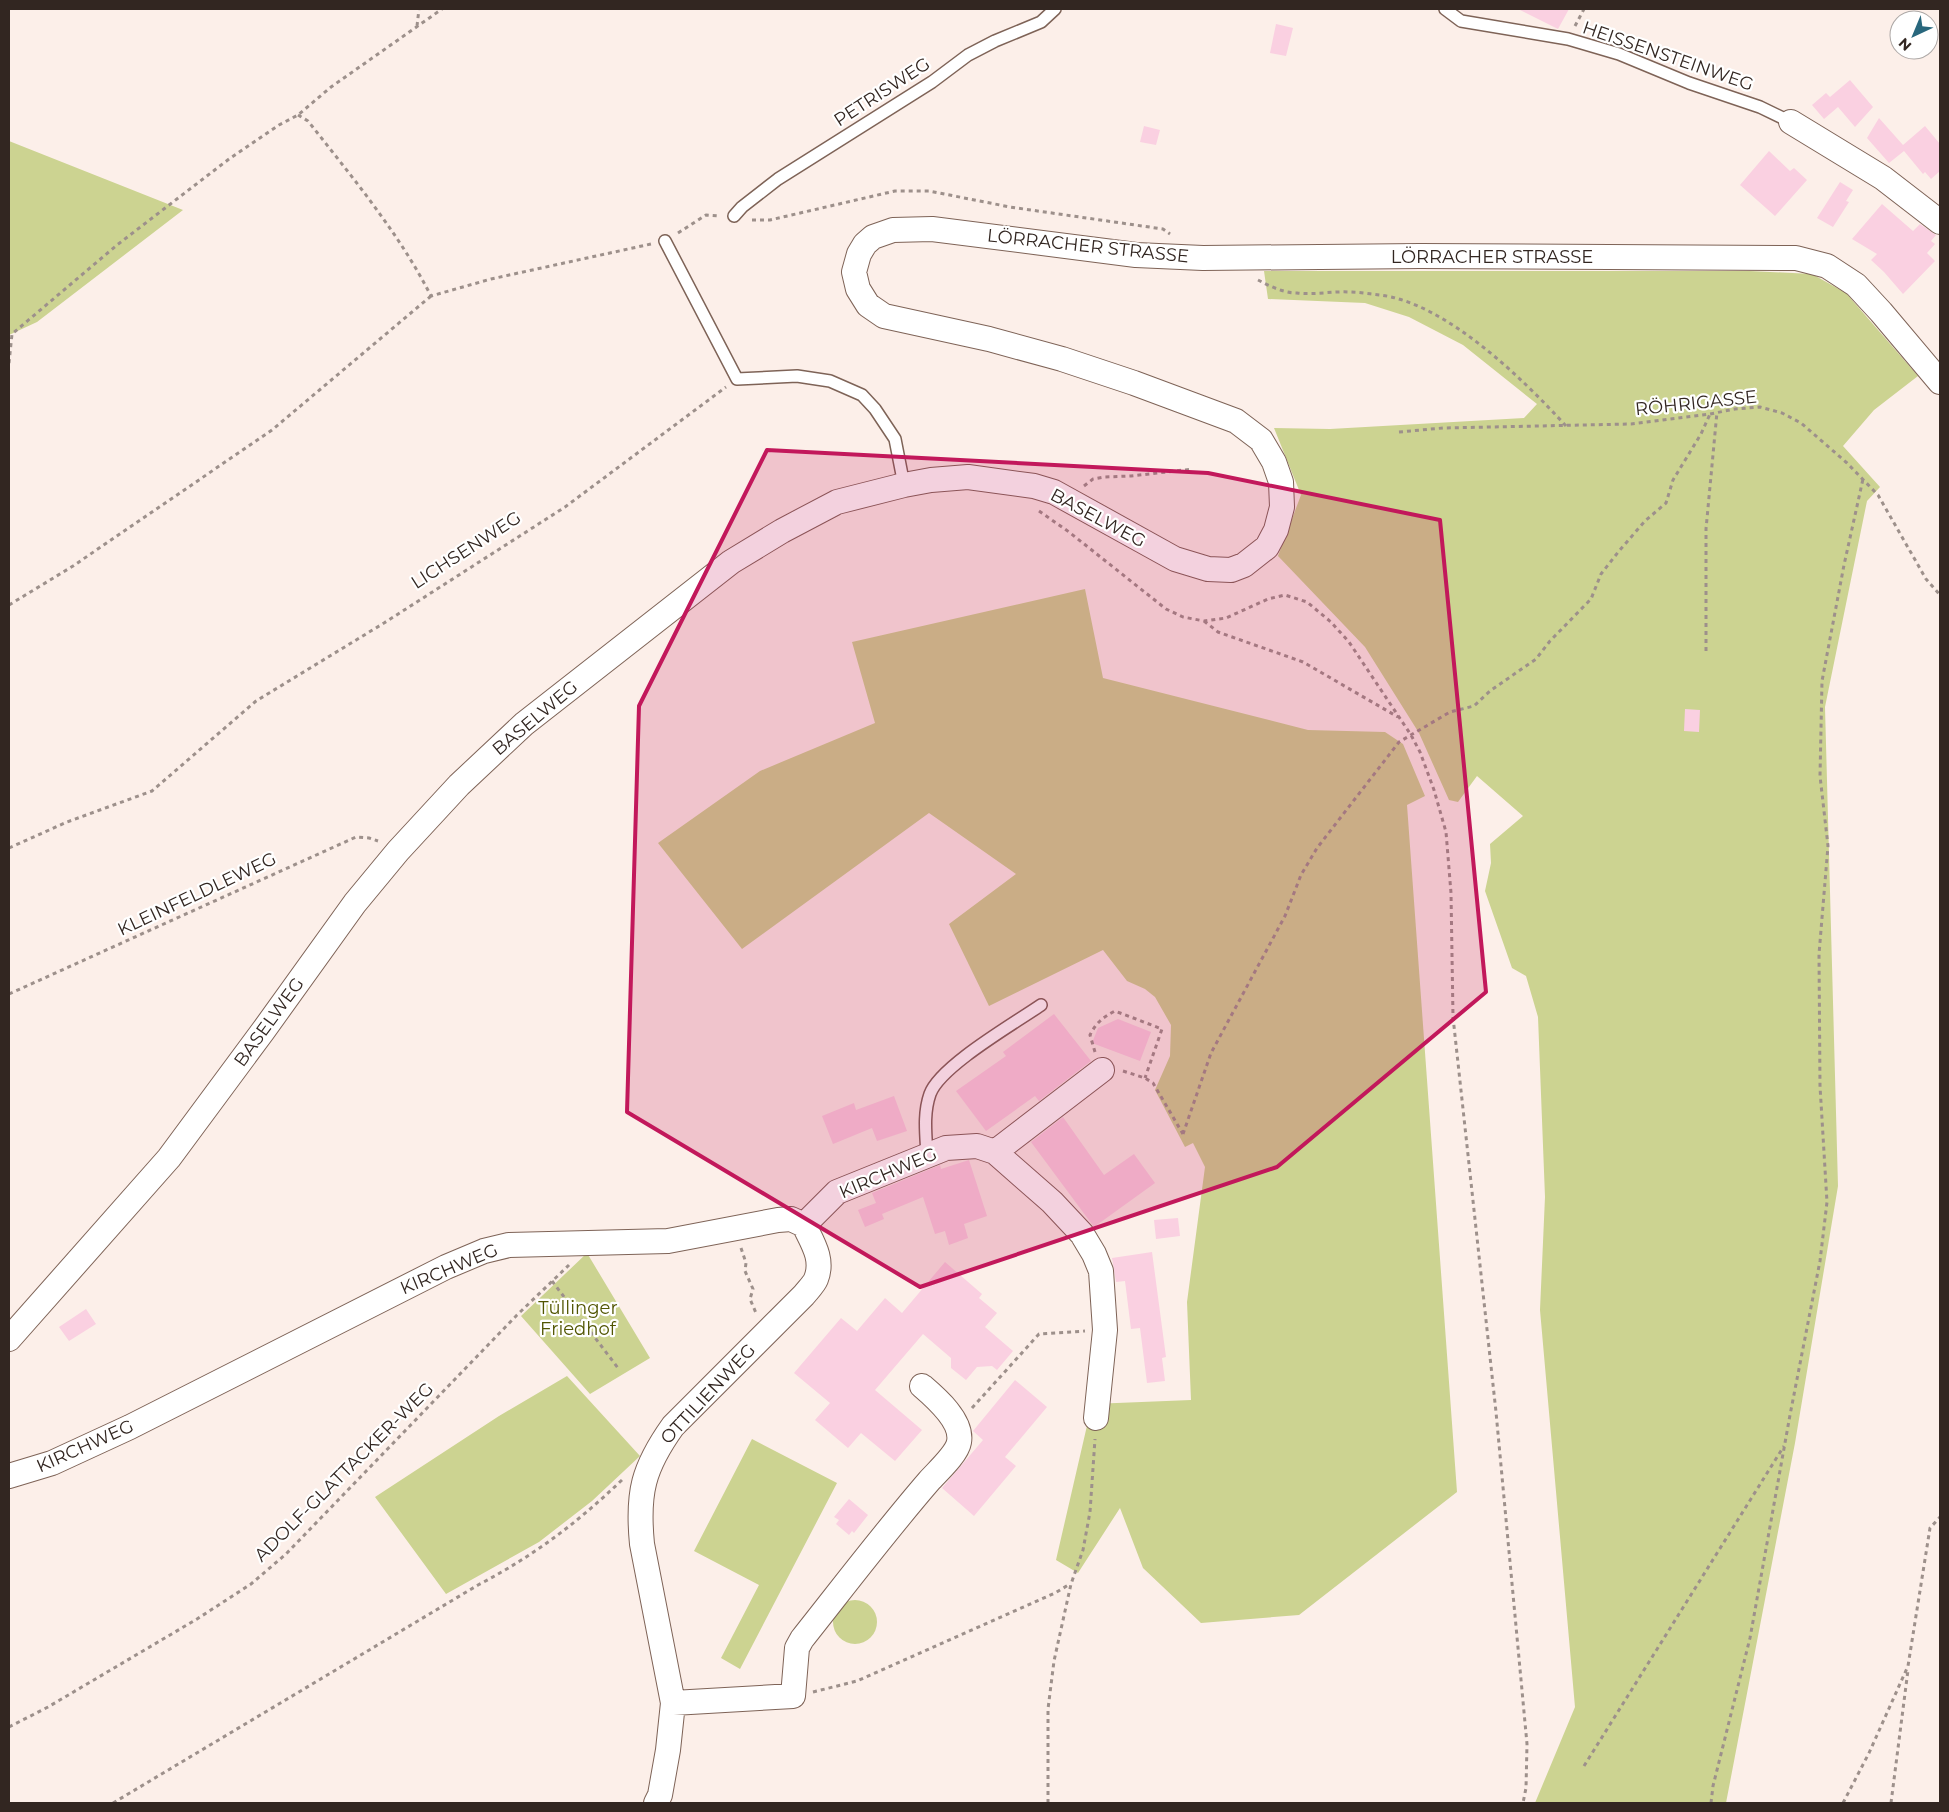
<svg xmlns="http://www.w3.org/2000/svg" width="1949" height="1812" font-family="Montserrat,sans-serif">
	<style>
		.green { fill: #ccd391 }
		.building { fill: #fad0e1 }
		.lines { fill: none; stroke-linecap: round; stroke-linejoin: round }
		.lane-casing { stroke: #7e6357; stroke-width: 14 }
		.street-casing { stroke: #7e6357; stroke-width: 26 }
		.path { stroke: #9d908b; stroke-width: 3; stroke-dasharray: 4 4; stroke-linecap: butt }
		.lane { stroke: #fff; stroke-width: 11 }
		.street { stroke: #fff; stroke-width: 24 }
		.marked { fill: #c2185b; fill-opacity: 0.2; stroke: #c2185b; stroke-width: 4; stroke-linejoin: round }
		.labels { text-anchor: middle; dominant-baseline: central; stroke-width: 4.5; stroke-linejoin: round; paint-order: stroke }
		.street-label { font-size: 18px; fill: #322621; stroke: #fff }
		.park-label { font-size: 18px; fill: #515502; stroke: #fff }
	</style>
	<rect width="100%" height="100%" fill="#fcefe9"/>
	<!-- green -->
	<path class="green" d="M9,141L183,210L37,322L9,335Z
		M1264,271H1750L1812,274L1846,293L1918,376L1874,410L1843,446L1880,487L1867,501L1825,707L1838,1186L1795,1443L1726,1803H1535L1575,1707L1540,1310L1545,1197L1538,1017L1526,976L1512,968L1485,891L1491,863L1490,844L1523,816L1477,776L1458,802L1449,800L1419,733L1365,647L1278,556L1301,495L1274,428L1330,429L1524,418L1537,404L1463,345L1409,317L1365,303L1268,299Z
		M1085,589L1103,678L1308,730L1385,732L1403,744L1425,796L1407,805L1457,1492L1299,1615L1201,1623L1143,1568L1120,1508L1078,1573L1056,1560L1092,1404L1191,1400L1187,1302L1205,1167L1193,1143L1185,1147L1155,1090L1170,1056L1171,1025L1155,997L1145,989L1127,981L1103,950L989,1006L949,924L1016,874L929,813L742,949L658,843L760,771L875,723L852,642Z
		M587,1253L650,1358L590,1394L521,1316Z
		M567,1376L640,1456L592,1501L539,1542L446,1594L375,1497L499,1416Z
		M752,1439L837,1483L740,1669L721,1658L759,1585L694,1551Z
		M833 1622a22 22 0 1 1 44 0a22 22 0 1 1-44 0Z"/>
	<!-- building -->
	<path class="building" d="M1518,9H1569L1558,29Z
		M1276,24L1293,28L1286,56L1270,53Z
		M1850,80L1873,107L1855,127L1838,107L1824,119L1812,105L1826,93L1830,97Z
		M1879,118L1903,145L1925,126L1940,144V171L1931,179L1925,172L1923,174L1904,151L1889,163L1867,138Z
		M1144,126L1160,130L1156,145L1140,142Z
		M1769,151L1790,171L1794,168L1807,180L1775,216L1740,185Z
		M1840,182L1853,190L1846,201L1849,202L1833,227L1817,218Z
		M1882,204L1913,231L1920,224L1936,235L1931,241L1935,244L1927,253L1935,261L1903,294L1884,272L1871,260L1877,254L1852,239Z
		M1685,709L1700,710L1699,732L1684,731Z
		M1054,1014L1091,1061L1039,1101L1035,1096L986,1131L956,1091L1006,1056L1003,1052Z
		M1118,1019L1151,1032L1140,1061L1092,1043L1098,1028Z
		M894,1096L907,1131L877,1141L872,1128L833,1144L822,1116L854,1103L856,1110Z
		M1063,1117L1104,1175L1134,1154L1155,1183L1094,1227L1031,1142Z
		M969,1160L987,1216L964,1224L968,1238L949,1245L945,1231L935,1234L923,1197L882,1214L884,1219L865,1227L858,1210L876,1203L872,1193L940,1165L941,1169Z
		M1178,1218L1180,1236L1156,1239L1154,1220Z
		M1152,1252L1166,1357L1162,1358L1165,1381L1147,1383L1140,1328L1131,1329L1125,1281L1116,1282L1112,1258Z
		M945,1262L982,1294L979,1298L997,1313L985,1327L1013,1351L997,1370L992,1366L977,1367L966,1380L951,1368V1358L923,1334L875,1390L922,1430L895,1461L861,1433L848,1448L815,1420L830,1403L794,1373L841,1318L857,1331L885,1298L902,1313Z
		M86,1309L96,1324L69,1341L59,1327Z
		M1015,1380L1047,1407L1005,1457L1016,1466L974,1516L942,1488L983,1440L973,1431Z
		M849,1499L868,1515L854,1533L852,1531L849,1535L836,1524L839,1520L834,1517Z"/>
	<g class="lines">
		<defs>
			<path id="lane" d="M1445,9L1461,21L1568,39L1619,54L1689,83L1760,107L1791,122
				M734,216L742,207L778,179L932,82L968,55L995,41L1041,22L1055,9
				M665,241L737,379L797,376L830,381L862,395L875,409L895,439L904,485
				M927,1155C926,1135 923,1114 930,1094C940,1066 1015,1023 1041,1005"/>
			<path id="street" d="M1791,122L1883,178L1940,222
				M995,1152L1102,1070
				M804,1225L837,1192L946,1148L977,1146L995,1152L1052,1202L1082,1234L1094,1254L1101,1271L1105,1330L1096,1418
				M9,1339L169,1158L263,1031L355,903L398,851L459,785L524,724L731,562L782,531L837,502L904,485L931,480L968,477L1034,486L1054,492L1175,559L1208,569L1231,570L1244,565L1267,547L1276,530L1282,507L1281,482L1274,462L1261,440L1236,421L1134,383L1062,359L989,339L884,316L868,305L858,289L854,272L859,254L865,244L873,237L893,230L932,229L1136,255L1203,258L1420,256L1796,258L1827,266L1856,285L1881,312L1940,382
				M9,1476L52,1463L130,1427L446,1267L484,1251L509,1245L668,1241L778,1220L791,1219L804,1225
				M673,1703L793,1696L797,1648L802,1639C844,1586 885,1532 929,1481C937,1472 957,1454 959,1442C963,1421 936,1398 922,1386
				M656,1803L660,1795L668,1750L673,1703L642,1544C637,1493 643,1468 673,1426L804,1295C808,1290 814,1284 816,1279C824,1259 812,1242 804,1225"/>
		</defs>
		<!-- lane casing -->
		<use href="#lane" class="lane-casing"/>
		<!-- street casing -->
		<use href="#street" class="street-casing"/>
		<!-- path -->
		<path class="path" d="M417,26L419,9
			M1575,26L1584,9
			M298,115L308,121C352,177 399,233 431,296L491,279L651,244
			M752,220H770L895,191H929L1010,207L1163,229L1170,234
			M678,233L706,215L719,216
			M1258,280C1270,286 1283,293 1297,293C1315,295 1333,291 1350,292C1360,292 1370,294 1380,295C1446,303 1523,379 1566,426
			M9,363L12,334L117,245L229,159L279,125L298,115L331,87L442,9
			M1399,432L1443,428L1631,424L1710,414L1735,409L1760,407L1782,413L1801,423L1847,463L1878,495L1926,579L1940,595
			M1084,486L1093,479L1104,477L1131,476L1193,469
			M1039,511L1069,532L1166,609L1183,617L1204,621L1226,618L1268,599L1285,595L1307,602L1331,622L1349,642L1411,735L1420,752L1434,790L1446,832L1451,893L1453,1017L1496,1412L1527,1744L1526,1788L1523,1803
			M9,605L73,566L272,430L431,296
			M1204,621L1218,632L1303,662L1398,717
			M1706,651V529L1717,412
			M9,848L67,822L152,791L256,701L384,623L565,507L726,387
			M9,994L356,837L369,838L378,841
			M1095,1052L1090,1035C1096,1023 1103,1017 1115,1011L1162,1029L1145,1078
			M1123,1071L1145,1078L1153,1083L1183,1134
			M1183,1134L1211,1053L1285,916L1301,875L1317,848L1399,742L1450,712L1474,706L1490,691L1536,659L1550,641L1591,599L1601,574L1619,551L1645,521L1666,503L1673,480L1701,434L1710,414
			M741,1248L746,1263L745,1271L753,1289L750,1299L756,1313
			M552,1281L618,1368
			M972,1408L1039,1334L1085,1331
			M813,1692L857,1681L1055,1593L1070,1584
			M9,1727L48,1707L197,1619L251,1584L286,1554L517,1315L569,1265
			M1584,1766L1784,1446
			M113,1803L478,1585C535,1555 577,1523 623,1479
			M1048,1803V1709L1054,1661L1071,1584L1083,1550L1090,1512L1095,1439
			M1711,1803L1713,1786L1750,1638L1790,1415L1820,1261L1827,1202L1820,1086L1819,954L1828,846L1820,776L1822,681L1844,565L1863,479
			M1843,1803L1869,1753L1908,1666L1930,1528L1940,1517
			M1891,1803L1908,1670"/>
		<!-- lane -->
		<use href="#lane" class="lane"/>
		<!-- street -->
		<use href="#street" class="street"/>
	</g>
	<!-- marked area -->
	<path class="marked" d="M767,450L1208,473L1440,520L1486,992L1277,1167L920,1287L627,1112L639,706Z"/>
	<g class="labels">
		<!-- street labels -->
		<g class="street-label">
			<text transform="translate(1668 56) rotate(19)">HEISSENSTEINWEG</text>
			<text transform="translate(882 92) rotate(-33)">PETRISWEG</text>
			<text transform="translate(1088 246) rotate(6)">LÖRRACHER STRASSE</text>
			<text x="1492" y="257">LÖRRACHER STRASSE</text>
			<text transform="translate(1696 403) rotate(-6)">RÖHRIGASSE</text>
			<text transform="translate(1098 518) rotate(28)">BASELWEG</text>
			<text transform="translate(466 550) rotate(-33)">LICHSENWEG</text>
			<text transform="translate(535 718) rotate(-40)">BASELWEG</text>
			<text transform="translate(197 894) rotate(-25)">KLEINFELDLEWEG</text>
			<text transform="translate(269 1022) rotate(-54)">BASELWEG</text>
			<text transform="translate(888 1173) rotate(-23)">KIRCHWEG</text>
			<text transform="translate(449 1269) rotate(-23)">KIRCHWEG</text>
			<text transform="translate(708 1394) rotate(-47)">OTTILIENWEG</text>
			<text transform="translate(85 1446) rotate(-24)">KIRCHWEG</text>
			<text transform="translate(344 1472) rotate(-45)">ADOLF-GLATTACKER-WEG</text>
		</g>
		<!-- park labels -->
		<g class="park-label">
			<text x="578" y="1308">Tüllinger<tspan x="578" dy="21">Friedhof</tspan></text>
		</g>
	</g>
	<!-- border -->
	<rect width="1949" height="1812" fill="none" stroke="#322621" stroke-width="20"/>
	<!-- north arrow -->
	<g transform="translate(1914 35) rotate(224)"><circle r="24" fill="#ffffff" stroke="#ada8a6"/>
	<path d="M0-4L9 19L0 12L-9 19Z" fill="#28677d"/>
	<text y="-8" font-size="14" font-weight="bold" text-anchor="middle" fill="#322621">N</text>
	</g>
</svg>
